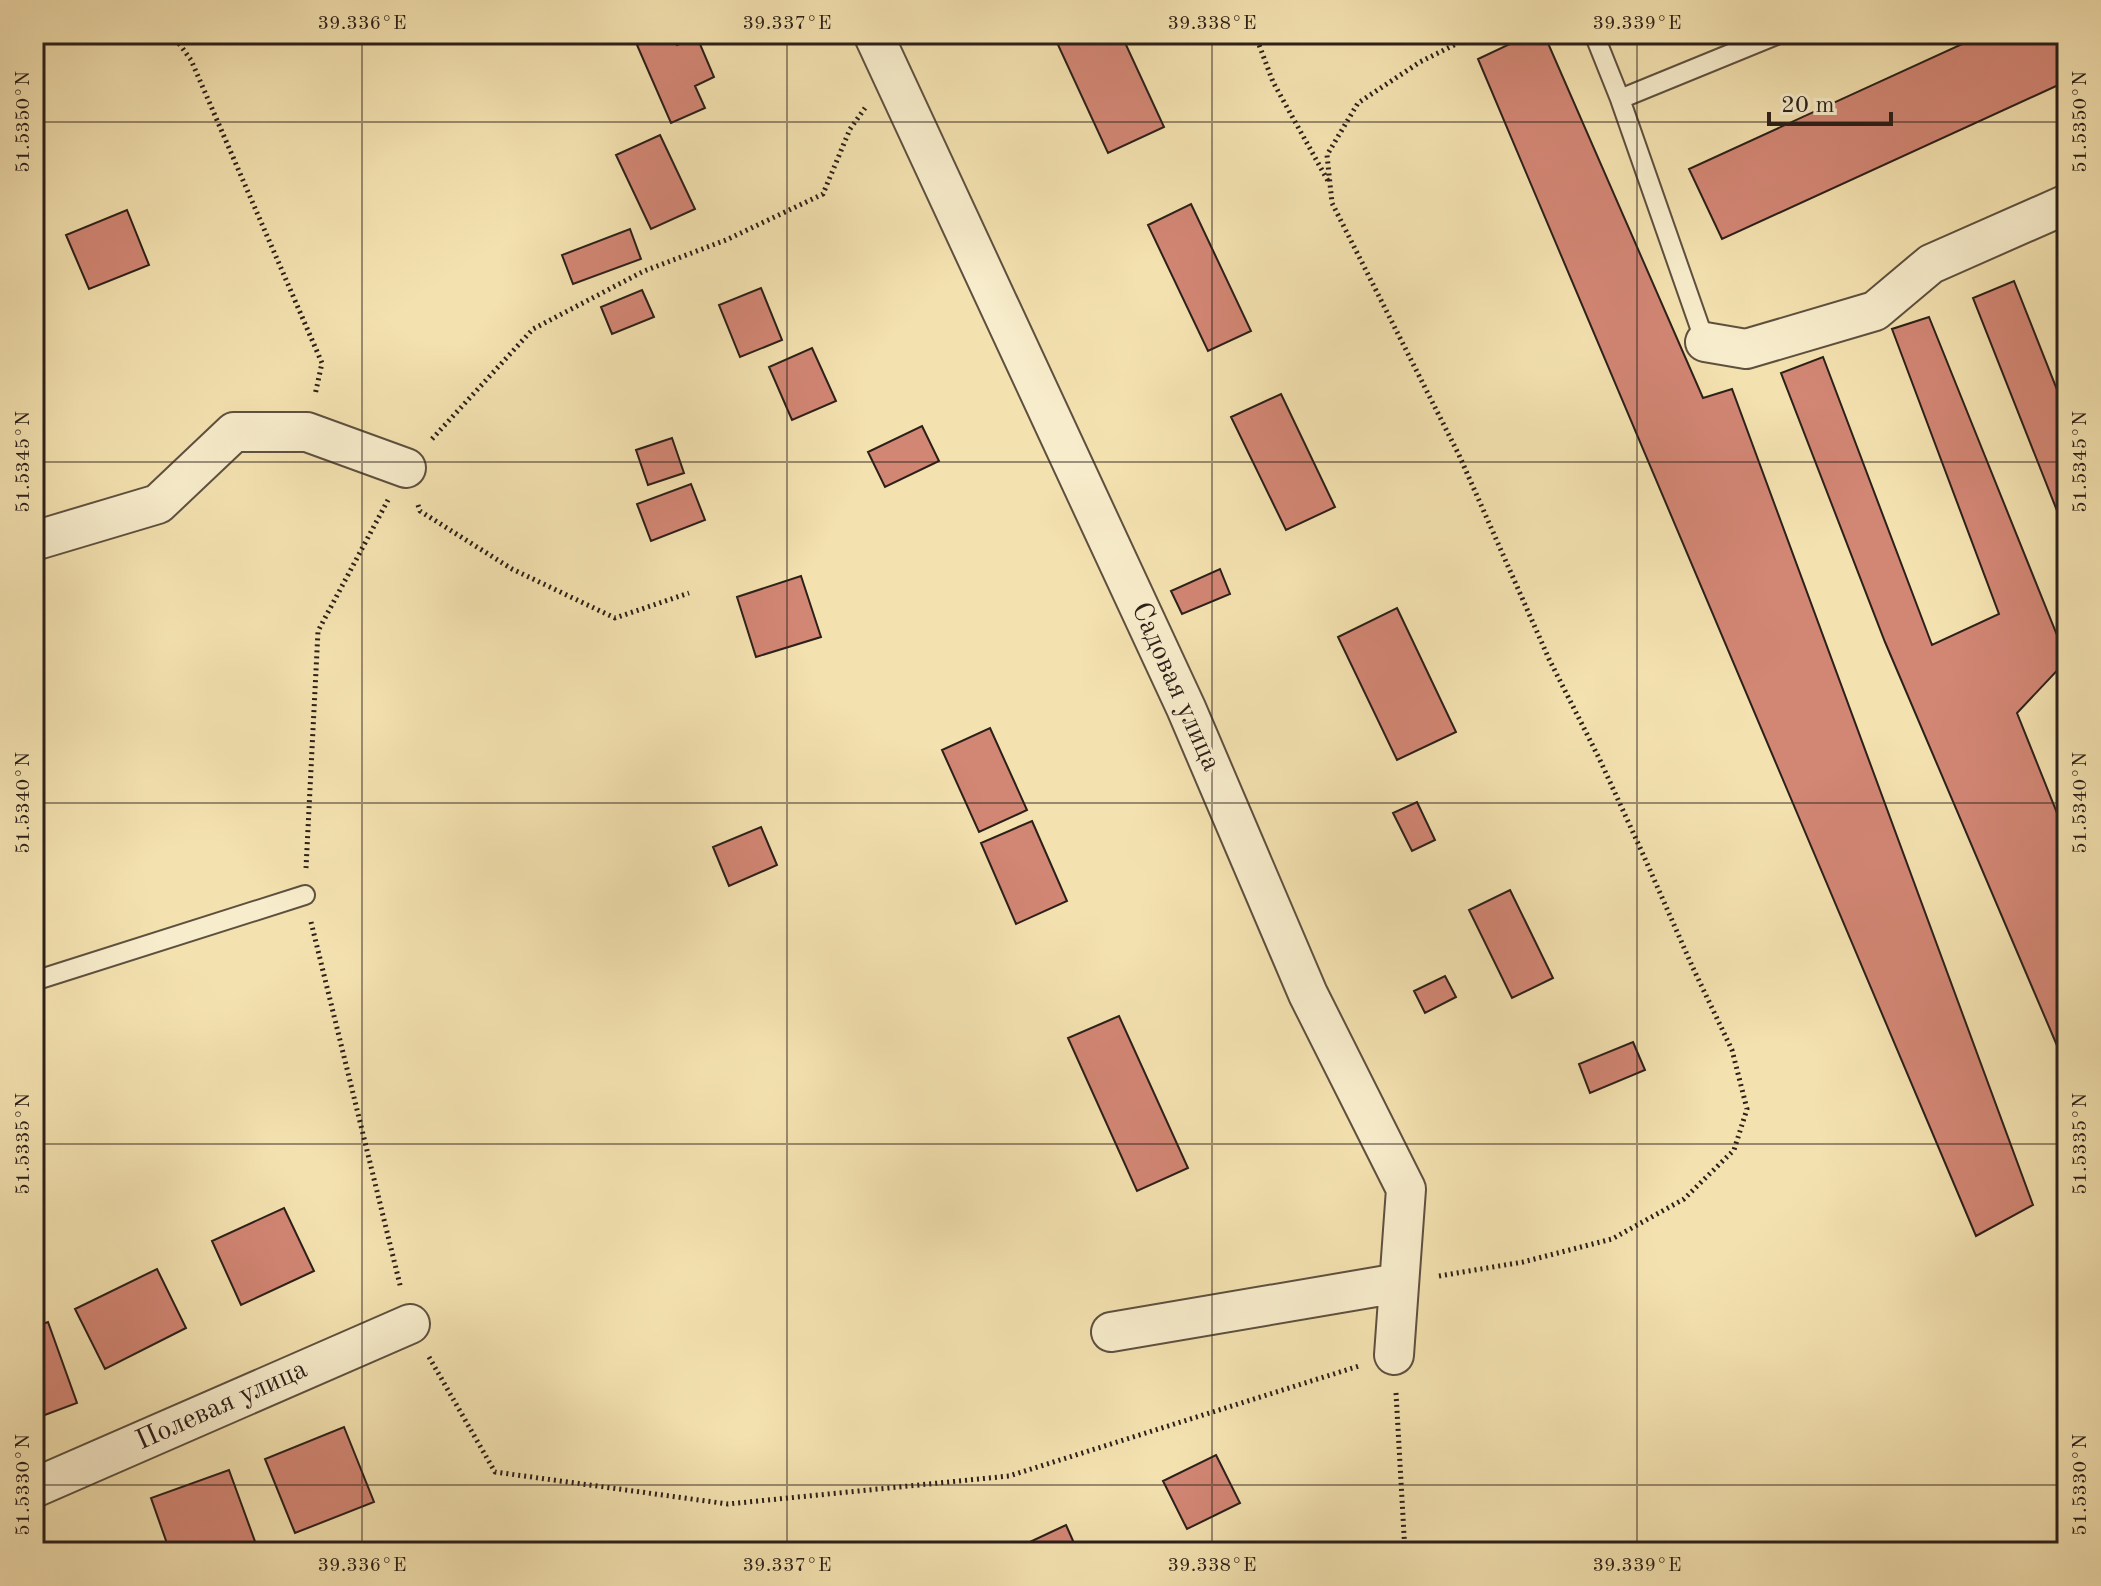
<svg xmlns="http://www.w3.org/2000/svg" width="2101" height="1586" font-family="'Old Standard TT',serif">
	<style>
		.building { fill: #d28674; stroke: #2c201a; stroke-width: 2 }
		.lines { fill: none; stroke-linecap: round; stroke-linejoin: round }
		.lane-casing { stroke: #5e503f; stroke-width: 22 }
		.street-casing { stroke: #5e503f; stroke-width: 42 }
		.path { stroke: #2c201a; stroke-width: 5; stroke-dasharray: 2 4; stroke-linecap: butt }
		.lane { stroke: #f7eccb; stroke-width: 18 }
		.street { stroke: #f7eccb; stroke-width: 38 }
		.ticks { fill: none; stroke: #2c201a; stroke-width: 2; stroke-opacity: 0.45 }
		.labels { text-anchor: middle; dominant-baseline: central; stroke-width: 6; stroke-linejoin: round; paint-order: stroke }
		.street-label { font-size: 28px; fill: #2c201a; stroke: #f7eccb }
		.neatline { fill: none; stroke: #2c201a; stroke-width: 3 }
		.ticks-label { font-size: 20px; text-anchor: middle; fill: #2c201a }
	</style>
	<rect width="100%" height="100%" fill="#f3e1af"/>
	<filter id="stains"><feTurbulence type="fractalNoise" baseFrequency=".0025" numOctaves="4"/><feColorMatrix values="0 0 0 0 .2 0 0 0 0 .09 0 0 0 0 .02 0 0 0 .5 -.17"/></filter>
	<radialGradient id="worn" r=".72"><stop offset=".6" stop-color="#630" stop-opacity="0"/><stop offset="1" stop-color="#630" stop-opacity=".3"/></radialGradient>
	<!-- building -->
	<path class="building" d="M662,34H672L677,45L697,37L714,77L695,86L705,108L671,123L637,45Z
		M1053,34H1121L1164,127L1108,153Z
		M1531,34H1544L1703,398L1732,389L2033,1205L1976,1236L1478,59Z
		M1984,34H2067V81L1722,239L1689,169Z
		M660,135L695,209L651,229L616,155Z
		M1191,204L1251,331L1208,351L1148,225Z
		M127,210L149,265L89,289L66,235Z
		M630,229L641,259L573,284L562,255Z
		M2014,281L2067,415V536L1973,298Z
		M761,288L782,340L740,357L719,305Z
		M642,290L654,317L612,334L601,307Z
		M1929,317L2067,660L2017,713L2067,838V1069L1885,642L1781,373L1823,357L1932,645L1999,614L1892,329Z
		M812,348L836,401L792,420L769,367Z
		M1281,394L1335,507L1286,530L1231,417Z
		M922,426L939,461L885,487L868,452Z
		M672,438L684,473L648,485L636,450Z
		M691,484L705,520L651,541L637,504Z
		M1220,569L1230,594L1182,614L1171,591Z
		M801,576L821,637L756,657L737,597Z
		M1397,608L1456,732L1397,760L1338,637Z
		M990,728L1027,810L979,832L942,750Z
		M1417,802L1435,840L1412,851L1393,813Z
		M1032,821L1067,901L1016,924L981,843Z
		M761,827L777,865L729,886L713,847Z
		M1510,890L1553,978L1512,998L1469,910Z
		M1445,976L1456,997L1425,1013L1414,991Z
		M1119,1016L1188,1168L1137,1191L1068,1038Z
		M1633,1042L1645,1070L1590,1093L1579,1064Z
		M284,1208L314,1271L241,1305L212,1241Z
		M157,1269L186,1328L105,1369L75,1309Z
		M48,1322L77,1403L34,1419V1327Z
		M344,1427L374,1502L295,1533L265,1459Z
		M1216,1455L1240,1503L1187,1529L1163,1481Z
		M229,1470L257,1547L244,1552H170L151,1498Z
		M1066,1525L1078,1552H1021L1019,1547Z"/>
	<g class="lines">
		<defs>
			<path id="lane" d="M1594,34L1620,99L1705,342
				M1620,99L1779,34
				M34,981L305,895"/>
			<path id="street" d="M873,34L1186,708L1308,994L1406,1189L1394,1355
				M1705,342L1746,349L1875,311L1931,264L2067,204
				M34,541L158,504L234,432H307L406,468
				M1111,1332L1399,1283
				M34,1488L410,1324"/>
		</defs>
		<!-- lane casing -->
		<use href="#lane" class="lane-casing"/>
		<!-- street casing -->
		<use href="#street" class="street-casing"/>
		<!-- path -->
		<path class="path" d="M172,34L191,60L322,363L315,395
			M1255,34L1273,82L1328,181
			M432,439L533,329L644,271L726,240L823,194L850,129L865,108
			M418,505L420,511L512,569L615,618L689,593
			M306,868L318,631L388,500
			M311,922L401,1289
			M1439,1276L1523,1262L1612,1239L1684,1199L1734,1150L1747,1109L1732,1050L1693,968L1642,852L1599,758L1549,659L1459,455L1332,203L1327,155L1358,103L1420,62L1476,34
			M429,1357L495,1472L728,1504L1009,1476L1359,1366
			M1396,1393L1405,1552"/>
		<!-- lane -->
		<use href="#lane" class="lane"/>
		<!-- street -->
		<use href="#street" class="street"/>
	</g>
	<!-- ticks -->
	<path class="ticks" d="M362,34V1552M787,34V1552M1212,34V1552M1637,34V1552M2062,34V1552M34,122H2067M34,462H2067M34,803H2067M34,1144H2067M34,1485H2067"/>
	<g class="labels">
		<!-- street labels -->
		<g class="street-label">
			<text transform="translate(1175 687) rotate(66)">Садовая улица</text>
			<text transform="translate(222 1406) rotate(-24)">Полевая улица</text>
		</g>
	</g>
	<!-- margin -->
	<rect width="2101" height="1586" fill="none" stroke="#f3e1af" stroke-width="88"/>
	<!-- scale -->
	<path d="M1769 112v12h122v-12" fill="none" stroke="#2c201a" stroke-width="4"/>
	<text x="1781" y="112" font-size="24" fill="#2c201a" stroke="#f7eccb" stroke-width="6" paint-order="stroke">20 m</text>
	<rect x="44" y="44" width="2013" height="1498" class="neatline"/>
	<g class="ticks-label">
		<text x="362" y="29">39.336°E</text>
		<text x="787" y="29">39.337°E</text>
		<text x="1212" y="29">39.338°E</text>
		<text x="1637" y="29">39.339°E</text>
		<text transform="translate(22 122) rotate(-90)" y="7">51.5350°N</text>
		<text transform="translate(2079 122) rotate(-90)" y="7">51.5350°N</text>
		<text transform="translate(22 462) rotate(-90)" y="7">51.5345°N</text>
		<text transform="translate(2079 462) rotate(-90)" y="7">51.5345°N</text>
		<text transform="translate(22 803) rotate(-90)" y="7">51.5340°N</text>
		<text transform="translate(2079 803) rotate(-90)" y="7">51.5340°N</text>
		<text transform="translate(22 1144) rotate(-90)" y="7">51.5335°N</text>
		<text transform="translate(2079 1144) rotate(-90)" y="7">51.5335°N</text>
		<text transform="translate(22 1485) rotate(-90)" y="7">51.5330°N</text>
		<text transform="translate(2079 1485) rotate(-90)" y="7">51.5330°N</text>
		<text x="362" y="1571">39.336°E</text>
		<text x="787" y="1571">39.337°E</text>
		<text x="1212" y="1571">39.338°E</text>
		<text x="1637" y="1571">39.339°E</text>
	</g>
	<rect width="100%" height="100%" filter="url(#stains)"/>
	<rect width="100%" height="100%" fill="url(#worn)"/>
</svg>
